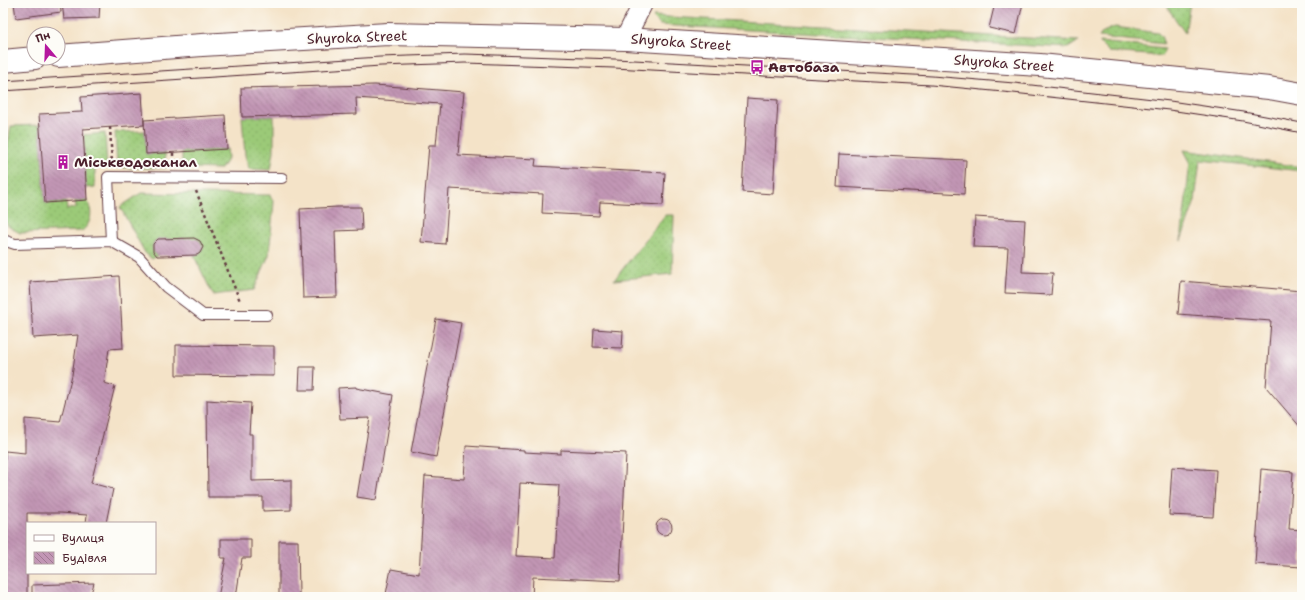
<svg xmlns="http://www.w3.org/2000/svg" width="1305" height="600" font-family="'Shantell Sans',sans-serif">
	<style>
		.grass { fill: url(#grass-dots); stroke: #727452 }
		.building { fill: url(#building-back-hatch); fill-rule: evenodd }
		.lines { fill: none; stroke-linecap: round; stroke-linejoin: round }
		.service-casing { stroke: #643c43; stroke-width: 12 }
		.minor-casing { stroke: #643c43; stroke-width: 21 }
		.tertiary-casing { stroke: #643c43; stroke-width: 24 }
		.path { stroke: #643c43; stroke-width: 2.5; stroke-dasharray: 3 3; stroke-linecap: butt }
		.service { stroke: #fff; stroke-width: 10 }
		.minor { stroke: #fff; stroke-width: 19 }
		.tertiary { stroke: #fff; stroke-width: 22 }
		.tram { stroke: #4a1f2b; stroke-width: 1 }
		.labels { text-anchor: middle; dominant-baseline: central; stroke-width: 4; stroke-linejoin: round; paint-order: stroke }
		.street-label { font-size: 14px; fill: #4a1f2b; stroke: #fdfcf7 }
		.poi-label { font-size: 14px; font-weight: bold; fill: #4a1f2b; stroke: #fdfcf7; text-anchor: start }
	</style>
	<defs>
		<pattern id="grass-dots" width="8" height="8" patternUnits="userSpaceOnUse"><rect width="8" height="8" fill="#9bca78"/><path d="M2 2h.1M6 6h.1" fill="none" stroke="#87ad68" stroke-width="1.8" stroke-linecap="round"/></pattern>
		<pattern id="building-back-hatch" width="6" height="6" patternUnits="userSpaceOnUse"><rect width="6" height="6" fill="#c296b5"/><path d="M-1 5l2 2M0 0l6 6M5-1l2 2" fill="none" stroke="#a07a93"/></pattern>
	</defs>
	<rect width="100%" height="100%" fill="#fdfcf7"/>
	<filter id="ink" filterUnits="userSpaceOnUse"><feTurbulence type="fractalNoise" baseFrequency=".025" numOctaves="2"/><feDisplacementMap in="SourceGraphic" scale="8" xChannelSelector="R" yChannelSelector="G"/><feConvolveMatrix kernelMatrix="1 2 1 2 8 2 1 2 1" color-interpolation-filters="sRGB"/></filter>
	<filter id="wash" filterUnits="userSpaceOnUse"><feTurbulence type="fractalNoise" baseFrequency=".012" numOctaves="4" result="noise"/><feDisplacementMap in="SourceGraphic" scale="16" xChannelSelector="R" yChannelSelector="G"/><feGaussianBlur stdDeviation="0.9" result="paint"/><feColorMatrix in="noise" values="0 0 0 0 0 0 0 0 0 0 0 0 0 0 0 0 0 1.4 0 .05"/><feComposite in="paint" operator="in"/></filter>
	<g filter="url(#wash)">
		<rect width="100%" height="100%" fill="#f4e3c8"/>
		<!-- grass -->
		<path class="grass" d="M1166,3H1190L1185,33L1169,10Z
			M653,16L1079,41L1068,48L660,25L654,19Z
			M1115,27L1158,33L1161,36L1164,44L1099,37L1103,32Z
			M1100,42L1165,49L1163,54L1161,56L1109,52L1100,43Z
			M274,116V151L271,170L249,169L245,155L242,117Z
			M40,125L45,203L66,202L67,209L76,208L75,201L87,200C93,211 92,223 82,231L20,233L9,227L3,219V204L7,173L4,166L11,126Z
			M145,131L146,154L165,153L166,168H117L115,132Z
			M105,133L107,166L95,167V187L86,188L83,135Z
			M227,149L228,158L221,169L182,168V152Z
			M1184,150L1302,167V171L1200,160L1195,201L1181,241L1190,162Z
			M141,193L270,195L274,202L269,255L254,290L213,295L194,256L200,253L203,247L200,241L197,239H158C151,244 151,251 157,256L152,259L145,253L120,207Z
			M665,215H674L672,274L614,280Z"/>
		<g id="blocks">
			<!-- building -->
			<path class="building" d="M14,3H60L61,12L16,18Z
				M62,3H100L99,18L64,19Z
				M995,3H1023L1016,34L989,28Z
				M375,85L464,92L458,155L536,159L535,166L665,173L663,205L600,202L599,216L542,213L543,194L449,189L445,244L421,242L429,145H436L440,104L356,98L357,114L242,117L241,88Z
				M142,93L144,125L83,129L87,200L45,203L39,114L82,112L81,97Z
				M747,98L778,100L773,194L742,192Z
				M225,115L227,149L146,154L144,120Z
				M839,154L966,160L964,194L837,187Z
				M338,207H361L362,230L335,231L337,297L303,298L300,209Z
				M975,217L1025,220L1022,272L1053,273L1051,295L1005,293L1008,248L973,247Z
				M194,238L200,241L203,247L200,253L197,255L161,256H157L153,251V244L158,239Z
				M119,276L123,348L109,349L104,383L115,386L91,483L113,489L106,523H86L87,515L60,513H27V597H3V471H5V451L25,453V419L60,422L72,375L78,335L33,338L30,282Z
				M1181,281L1302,291V429L1266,387L1271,321L1178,314Z
				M436,319L461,323L436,457L411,452Z
				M594,329L623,331L622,348L593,347Z
				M176,345L274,346V376L176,375Z
				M300,367H315L314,390H299Z
				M356,387V388L393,395L376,500L357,497L370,418L340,419L338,388Z
				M207,400L251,403L249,434H252V481L291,480V510L263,511V497H208Z
				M466,446L524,450V452L561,454V450L626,453L620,581L533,577L532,597H403L386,594L391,569L419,574L425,476L464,479ZM520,483L559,485L555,558L516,556Z
				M1172,467L1216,470L1213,517L1169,515Z
				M1261,469L1293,472L1289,529L1302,530V567L1255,564Z
				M656 527a8 8 0 1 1 16 0a8 8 0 1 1-16 0Z
				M221,539H251V558H242L236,597H218L226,558H221Z
				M279,541H298L299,594L298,597H279Z
				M94,583L90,597H32V585Z"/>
		</g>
	</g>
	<g filter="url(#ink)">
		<use href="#blocks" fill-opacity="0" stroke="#643c43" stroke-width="1"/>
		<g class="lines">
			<defs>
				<path id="service" d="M3,240L15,244L111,241L108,177L282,178
					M111,241L139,257L166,287L203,315H267"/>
				<path id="minor" d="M625,39L643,3"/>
				<path id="tertiary" d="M58,56L202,45L388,34L625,39L1040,65L1269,88L1302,94
					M3,61L35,58"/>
			</defs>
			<!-- service casing -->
			<use href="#service" class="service-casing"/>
			<!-- minor casing -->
			<use href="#minor" class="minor-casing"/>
			<!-- tertiary casing -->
			<use href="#tertiary" class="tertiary-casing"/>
			<!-- path -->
			<path class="path" d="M110,127L112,164
				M173,153V165
				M196,191L240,301"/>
			<!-- service -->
			<use href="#service" class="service"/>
			<!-- minor -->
			<use href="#minor" class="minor"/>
			<!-- tertiary -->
			<use href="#tertiary" class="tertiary"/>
			<!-- tram -->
			<path class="tram" d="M3,81L380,57L465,54L615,59L932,76L1014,83L1170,101L1244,112L1302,123
				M3,91L381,66L465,63L614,68L931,85L1013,93L1169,110L1243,121L1302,133"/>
		</g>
	</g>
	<!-- icons -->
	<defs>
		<symbol id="bus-bare" viewBox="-9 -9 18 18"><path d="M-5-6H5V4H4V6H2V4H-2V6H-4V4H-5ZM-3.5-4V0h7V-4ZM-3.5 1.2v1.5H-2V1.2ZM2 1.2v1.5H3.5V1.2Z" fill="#b5179e" stroke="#fdfcf7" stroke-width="2.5" paint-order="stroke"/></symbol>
		<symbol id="building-bare" viewBox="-9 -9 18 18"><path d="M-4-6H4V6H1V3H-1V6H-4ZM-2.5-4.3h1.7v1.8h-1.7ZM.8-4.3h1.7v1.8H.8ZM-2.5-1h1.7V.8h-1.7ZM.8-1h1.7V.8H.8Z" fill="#b5179e" stroke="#fdfcf7" stroke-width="2.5" paint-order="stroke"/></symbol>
	</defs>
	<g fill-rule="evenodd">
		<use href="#bus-bare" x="747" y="57" width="20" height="20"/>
		<use href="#building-bare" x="53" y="152" width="20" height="20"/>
	</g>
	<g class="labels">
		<!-- street labels -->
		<g class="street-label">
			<text transform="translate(357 37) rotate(-2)">Shyroka Street</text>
			<text transform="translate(681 42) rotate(4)">Shyroka Street</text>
			<text transform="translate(1004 63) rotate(4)">Shyroka Street</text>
		</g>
		<!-- poi labels -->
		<g class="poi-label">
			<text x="768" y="67">Автобаза</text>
			<text x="74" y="162">Міськводоканал</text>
		</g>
	</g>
	<!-- margin -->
	<rect width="1305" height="600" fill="none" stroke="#fdfcf7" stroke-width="16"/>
	<!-- legend -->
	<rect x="26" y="522" width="130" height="52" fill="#fdfcf7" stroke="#b5a4a5"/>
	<rect x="34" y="535" width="20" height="6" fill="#ffffff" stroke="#b5a4a5"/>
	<text x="62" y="542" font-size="12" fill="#4a1f2b">Вулиця</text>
	<rect x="34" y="552" width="20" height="12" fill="url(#building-back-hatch)" stroke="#b5a4a5"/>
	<text x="62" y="562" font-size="12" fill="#4a1f2b">Будівля</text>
	<!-- north arrow -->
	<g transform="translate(46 46) rotate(341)"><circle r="19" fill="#fdfcf7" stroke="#b5a4a5"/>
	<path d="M0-3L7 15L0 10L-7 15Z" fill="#b5179e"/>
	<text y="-6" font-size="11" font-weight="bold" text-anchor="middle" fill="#4a1f2b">Пн</text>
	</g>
</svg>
